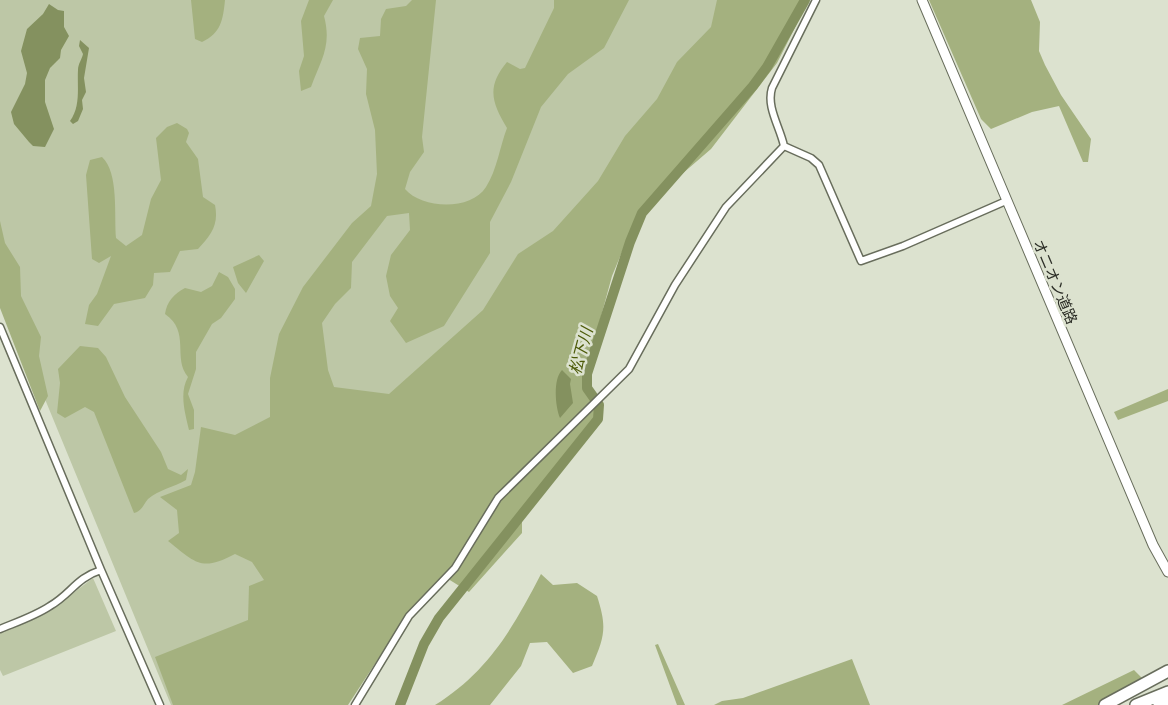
<svg xmlns="http://www.w3.org/2000/svg" width="1168" height="705" font-family="'Fira Sans Condensed','Noto Sans JP',sans-serif">
	<style>
		.green { fill: #bdc7a6 }
		.forest { fill: #a4b17f }
		.water { fill: #84915f }
		.lines { fill: none; stroke-linecap: round; stroke-linejoin: round }
		.river { stroke: #84915f; stroke-width: 10 }
		.street-casing { stroke: #686d5c; stroke-width: 9 }
		.secondary-casing { stroke: #686d5c; stroke-width: 11 }
		.highway-casing { stroke: #686d5c; stroke-width: 14 }
		.street { stroke: #fff; stroke-width: 6 }
		.secondary { stroke: #fff; stroke-width: 9 }
		.highway { stroke: #fff; stroke-width: 11 }
		.labels { text-anchor: middle; dominant-baseline: central; stroke-width: 5; stroke-linejoin: round; paint-order: stroke }
		.street-label { font-size: 15px; fill: #2b2d26; stroke: #dce2cf }
		.water-label { font-size: 16px; font-style: italic; fill: #4d5b09; stroke: #dce2cf }
	</style>
	<rect width="100%" height="100%" fill="#dce2cf"/>
	<!-- green -->
	<path class="green" d="M0,0H755L286,585L303,705H171L0,290Z
		M93,578L116,631L3,676L0,670V631L59,604Z"/>
	<!-- forest -->
	<path class="forest" d="M191,0H225C223,20 221,33 202,42L195,39Z
		M309,0H333L324,16C332,46 321,60 311,87L301,91L299,71L304,56L301,21Z
		M412,0H436L422,137L424,152L410,172L405,189C422,209 471,211 486,187C497,170 500,146 507,128C492,103 486,87 507,62L520,69L525,68L554,8V0H629L604,48L568,74L541,107L511,182L490,222V253L444,326L406,343L390,321L398,308L390,296L386,276L391,255L410,230L409,213L387,216L352,262L351,288L335,304L322,323L328,370L334,387L389,394L483,310L518,254L553,231L598,181L625,136L657,99L677,62L711,27L717,0H809L777,63L711,149L639,211L612,276L582,386L603,408L599,425L522,519V533L469,592L445,577L397,630L348,705H173L155,657L248,620L249,586L264,580L252,562L235,554C201,572 196,563 168,541L179,533L177,510L160,497L191,485L195,472L201,427L235,435L270,417V378L279,334L303,287L352,223L371,206L377,174L375,130L366,94L367,69L358,49L360,38L380,36L381,19L386,9L406,6Z
		M929,0H1031L1040,22L1039,51L1045,65L1061,95L1091,139L1088,162H1083L1059,106L1032,112L991,129L981,119Z
		M177,123L187,129L189,133L186,142L198,159L203,197L215,205C219,225 211,235 198,249L180,251L170,272L154,273L153,285L145,298L114,304L98,326L85,324L89,305L97,294L111,256L99,263L92,259L86,175L90,160L102,157C119,172 114,216 116,238L126,246L142,235L151,199L161,180L156,138L167,127Z
		M0,221L5,243L20,267L21,296L41,337L39,356L48,396L40,411L0,308Z
		M259,255L264,261L246,293L238,283L233,267Z
		M219,272L228,277L235,289V299L221,318L212,324L196,352V369L188,394L194,410V429L189,430C185,413 179,393 188,377C172,358 191,332 165,314C167,301 174,294 185,288L201,292L212,286Z
		M80,346L98,348L106,357L125,397L161,452L168,469L181,475L188,469L186,480C174,487 158,490 148,499C143,505 142,511 134,513L94,412L85,407L65,418L57,413L60,383L58,369Z
		M1168,389V401L1118,420L1114,412Z
		M541,574L553,585L577,583L597,596C607,627 605,636 592,666L573,673L547,642L530,643L521,666L490,705H435C488,672 513,628 541,574Z
		M658,644L685,705H677L655,645Z
		M852,659L870,705H714L722,701L743,698Z
		M1134,670L1143,679L1098,705H1062Z"/>
	<!-- water -->
	<path class="water" d="M49,4L58,10L64,11V27L69,36L61,50L60,58L50,68L45,80V102L54,129L45,147L33,146L29,142L14,124L11,112L25,84L27,73L21,51L27,29L43,14Z
		M80,40L89,48L84,78L86,92L82,100L83,109L78,121L73,124L70,121C81,106 77,87 78,70C78,64 82,59 83,54L79,46Z
		M562,370L571,379L570,384L573,403L560,418C555,406 553,379 562,370Z"/>
	<g class="lines">
		<!-- river -->
		<path class="river" d="M400,705L424,644L439,618L598,419L599,405L587,388V374L630,242L642,213L753,86L767,67L805,0"/>
		<defs>
			<path id="street" d="M816,0L772,88C766,107 780,127 784,146L811,158L819,165L861,261L903,246L1006,201
				M0,327L101,570L160,705
				M0,629C17,622 35,616 50,606C71,594 76,578 101,570
				M355,705L409,616L455,568L498,498L629,369L675,285L726,207L784,146"/>
			<path id="secondary" d="M922,0L1153,545L1168,572"/>
			<path id="highway" d="M1105,705L1168,671
				M1136,705L1168,692
				M1159,705L1168,701"/>
		</defs>
		<!-- street casing -->
		<use href="#street" class="street-casing"/>
		<!-- secondary casing -->
		<use href="#secondary" class="secondary-casing"/>
		<!-- highway casing -->
		<use href="#highway" class="highway-casing"/>
		<!-- street -->
		<use href="#street" class="street"/>
		<!-- secondary -->
		<use href="#secondary" class="secondary"/>
		<!-- highway -->
		<use href="#highway" class="highway"/>
	</g>
	<g class="labels">
		<!-- street labels -->
		<g class="street-label">
			<text transform="translate(1055 282) rotate(67)">オニオン道路</text>
		</g>
		<!-- water labels -->
		<g class="water-label">
			<text transform="translate(581 351) rotate(-75)">松下川</text>
		</g>
	</g>
</svg>
